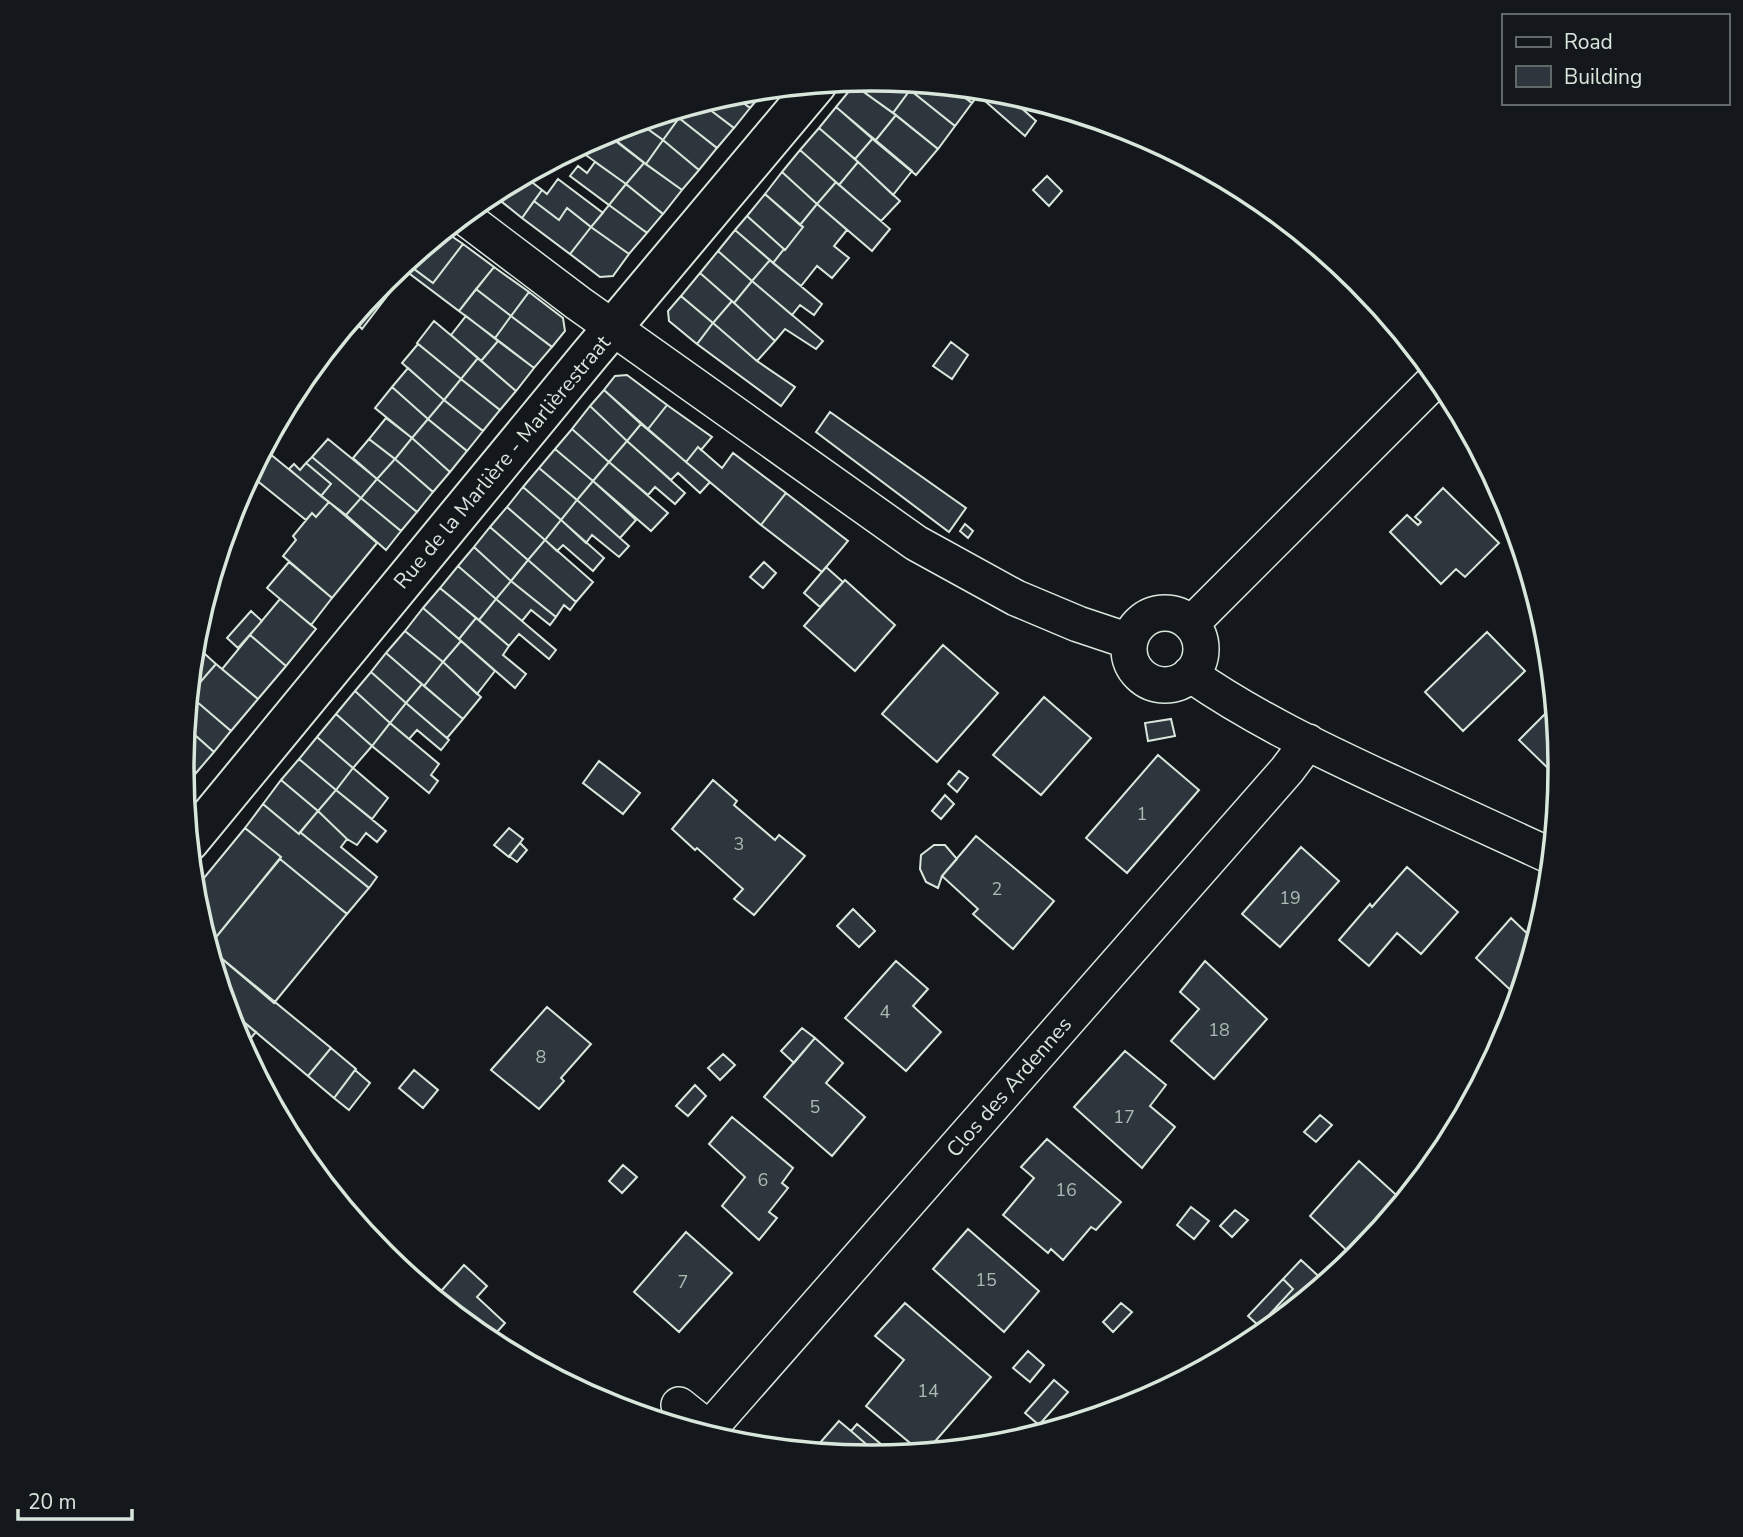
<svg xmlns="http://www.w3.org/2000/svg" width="1743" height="1537" font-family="'Nunito Sans',sans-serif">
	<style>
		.building { fill: #2c363c; stroke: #d8e6dc; stroke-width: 2 }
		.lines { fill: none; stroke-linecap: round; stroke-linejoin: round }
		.street-casing { stroke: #d8e6dc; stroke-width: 38 }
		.secondary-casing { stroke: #d8e6dc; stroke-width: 42 }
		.street { stroke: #14181c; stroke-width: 35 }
		.secondary { stroke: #14181c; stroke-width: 38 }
		.labels { text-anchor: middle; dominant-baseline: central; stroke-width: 5; stroke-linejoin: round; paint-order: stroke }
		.number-label { font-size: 18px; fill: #adbab4 }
		.street-label { font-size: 21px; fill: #d8e6dc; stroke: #14181c }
		.rim { fill: none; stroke: #d8e6dc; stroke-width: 3.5 }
	</style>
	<rect width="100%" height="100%" fill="#14181c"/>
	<!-- building -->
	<path class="building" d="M872,79L898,81L910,90L893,113L854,85L858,80Z
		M915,83L951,87L972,103L955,126L910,90Z
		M854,85L896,115L875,141L836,107Z
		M951,87L982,90L972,103Z
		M766,89L750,108L732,94L737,92Z
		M910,90L955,126L938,149L893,113Z
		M982,90L1003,92L1036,121L1025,136L978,95Z
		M732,94L750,108L734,128L701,103Z
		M701,103L734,128L717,148L679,118L687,107Z
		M836,107L873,138L855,159L819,128Z
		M672,112L679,118L663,140L638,122Z
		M896,115L938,149L916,175L875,141Z
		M679,118L717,148L699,170L663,140Z
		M638,122L663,140L646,164L609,135L614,129Z
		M819,128L858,162L839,185L800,150Z
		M605,133L644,163L626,184L576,148Z
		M873,138L912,171L893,195L855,159Z
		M663,140L699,170L682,190L646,164Z
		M800,150L836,182L817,204L782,172Z
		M595,162L626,184L609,205L570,176L578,166L587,173Z
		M858,162L900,201L881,221L839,185Z
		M644,163L682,190L663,214L626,184Z
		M782,172L817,204L800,225L765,194Z
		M524,176L542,190L522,218L502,202L520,178Z
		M1047,176L1062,191L1049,206L1033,190Z
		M558,179L603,213L591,227L567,208L559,220L534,201L542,190L547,194Z
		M836,182L890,229L872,251L817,204Z
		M626,184L663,214L647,233L609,205Z
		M765,194L803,227L785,250L747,216Z
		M534,201L559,220L567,208L591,227L570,254L522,218Z
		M817,204L847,230L834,246L849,258L832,278L817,266L801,286L773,263L784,249L785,250L803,227L800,225Z
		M609,205L647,233L629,254L591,227Z
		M747,216L784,249L773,263L735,230Z
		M591,227L629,254L613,276L600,277L570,254Z
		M735,230L770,260L752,281L718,251Z
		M444,231L463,244L433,283L410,266L425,247Z
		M463,244L494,267L459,311L406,271L410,266L433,283Z
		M718,251L752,281L734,303L700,273Z
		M770,260L822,304L814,315L800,305L792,315L752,281Z
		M406,263L410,266L362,329L354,321L384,280Z
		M494,267L529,292L511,316L476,289Z
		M700,273L732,301L713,323L681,296Z
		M752,281L823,341L816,349L785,329L775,341L734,303Z
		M476,289L511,316L495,338L459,311Z
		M529,292L563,318L565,331L552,347L511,316Z
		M681,296L713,323L697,344L669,321L668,311Z
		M732,301L775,341L757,361L713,323Z
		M466,316L498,341L481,361L451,335Z
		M511,316L552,347L534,368L495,338Z
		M434,321L478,358L461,379L417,343Z
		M713,323L757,361L795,387L781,406L697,344Z
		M498,341L534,368L516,391L481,361Z
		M951,342L968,355L952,379L933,366Z
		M418,344L461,379L444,400L402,363Z
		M478,358L516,391L500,410L461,379Z
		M408,368L444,400L428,419L392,387Z
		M627,375L667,405L648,429L604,390L615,376Z
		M461,379L500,410L483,431L444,400Z
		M392,387L428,419L412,438L375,408Z
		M604,390L641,424L627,441L590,406Z
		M444,400L483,431L467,451L428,419Z
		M667,405L712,437L701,450L698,447L686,462L648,429Z
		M590,406L627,441L609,462L572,429Z
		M830,412L966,508L949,532L816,432Z
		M386,418L412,438L395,459L369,439Z
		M428,419L467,451L450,472L412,438Z
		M641,424L710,482L700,493L678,473L671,480L627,441Z
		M572,429L609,462L593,481L555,449Z
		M412,438L450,472L433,492L395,459Z
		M328,439L377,479L361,498L312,457Z
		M369,439L395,459L377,479L353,458Z
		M627,441L685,493L675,504L655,487L648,495L609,462Z
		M698,447L722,468L733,453L786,493L761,525L686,462Z
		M264,449L329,502L316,517L312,513L306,520L250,475Z
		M555,449L593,481L577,500L539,468Z
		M312,457L361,498L346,515L321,496L331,484L306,463Z
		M395,459L433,492L417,512L377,479Z
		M609,462L668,513L651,531L593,481Z
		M306,463L331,484L321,496L289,469L294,464L300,470Z
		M539,468L577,500L561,520L523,487Z
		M377,479L417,512L401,531L361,498Z
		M593,481L636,520L620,538L577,500Z
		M523,487L561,520L545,540L507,507Z
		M1443,488L1499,543L1465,577L1456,569L1441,584L1390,532L1407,515L1418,525L1421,522L1415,517Z
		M786,493L848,541L822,572L761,525Z
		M361,498L401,531L386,550L346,515Z
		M577,500L629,546L619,557L592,535L586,543L561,520Z
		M329,502L377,543L332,598L283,556L296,540L293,536L312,513L316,517Z
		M507,507L545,540L528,560L490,527Z
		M561,520L604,558L593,571L563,545L557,551L545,540Z
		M965,524L973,531L968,538L960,531Z
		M490,527L528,560L511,581L474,547Z
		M545,540L593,582L576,602L528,560Z
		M474,547L511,581L496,599L458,566Z
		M528,560L576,602L570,610L564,605L556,617L511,581Z
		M289,562L332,598L311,625L267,588Z
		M764,562L776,573L763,588L750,577Z
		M458,566L496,599L479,620L440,588Z
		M826,567L843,582L820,607L804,593Z
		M845,580L895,625L855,671L804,626Z
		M511,581L556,617L550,625L531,610L522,621L496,599Z
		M440,588L476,618L459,639L423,608Z
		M280,599L316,629L286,666L250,635Z
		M496,599L556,650L549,659L519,634L509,646L479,620Z
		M423,608L461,641L443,662L405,631Z
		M251,611L262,621L238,648L227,638Z
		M476,618L509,646L503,655L526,674L515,688L459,639Z
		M405,631L443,662L424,686L386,653Z
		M1487,632L1525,671L1463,731L1425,692Z
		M250,635L286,666L258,699L222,669Z
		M461,641L495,671L477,694L443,662Z
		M194,644L216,664L189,695V694Z
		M943,645L998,693L937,762L882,714Z
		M386,653L422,684L406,703L371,672Z
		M443,662L481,697L463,719L424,686Z
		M216,664L258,699L231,731L189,695Z
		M371,672L406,703L390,723L355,691Z
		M422,684L463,719L447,738L406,703Z
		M355,691L390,723L372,746L336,714Z
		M1044,697L1091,738L1041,795L993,755Z
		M196,701L231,731L214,752L186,727L187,712Z
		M406,703L449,740L441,750L417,730L409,739L390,723Z
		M1555,704L1561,769V776L1558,778L1519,740Z
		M336,714L372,746L353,768L317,737Z
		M1171,719L1175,736L1148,741L1145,723Z
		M390,723L439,764L431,775L438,781L429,793L372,746Z
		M186,727L214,752L196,773L182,762Z
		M317,737L353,768L336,790L299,759Z
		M1158,755L1199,790L1127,873L1086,838Z
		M299,759L336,790L318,811L281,780Z
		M599,761L640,793L623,814L583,783Z
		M182,762L196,773L184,788L182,768Z
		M353,768L388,798L372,819L336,790Z
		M959,771L968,778L957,792L948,784Z
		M281,780L318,811L299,834L263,804Z
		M713,780L737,801L734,805L775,840L779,835L805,856L754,915L734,899L743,889L697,848L695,850L672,829Z
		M336,790L386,831L377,842L366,833L357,845L347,839L318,811Z
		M945,795L954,804L941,819L932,811Z
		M263,804L299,834L300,832L369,888L347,914L280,859L281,857L245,828Z
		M318,811L347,839L341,847L377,877L369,888L300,832Z
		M245,828L281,857L208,947L195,903L194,890Z
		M509,828L523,839L509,857L494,845Z
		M976,836L1054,901L1013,949L973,914L978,909L942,876Z
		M520,843L527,850L517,862L509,856Z
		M934,845H945L957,859L942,876L938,888L926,882L920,869L921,855Z
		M1301,847L1339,881L1280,947L1242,914Z
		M280,859L347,914L274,1003L208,947Z
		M1407,867L1458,912L1421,954L1397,933L1369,966L1339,940L1370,904L1372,907Z
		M853,909L875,931L859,947L837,926Z
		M1511,918L1536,942L1519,998L1476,958Z
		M209,948L331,1048L308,1076L227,1008Z
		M896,961L928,989L913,1006L941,1032L906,1071L845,1018Z
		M1205,961L1267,1019L1214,1079L1171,1041L1199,1009L1180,992Z
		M547,1007L591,1044L561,1078L564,1081L539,1109L491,1070Z
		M227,1008L256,1032L245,1045L237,1038L234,1032Z
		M802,1028L815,1038L794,1063L781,1051Z
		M815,1038L843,1063L826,1083L865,1117L832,1156L764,1097Z
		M331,1048L356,1069L334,1098L308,1076Z
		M1125,1051L1166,1085L1150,1106L1175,1127L1142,1168L1074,1107Z
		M723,1054L735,1065L720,1080L708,1068Z
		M355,1070L370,1083L349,1110L334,1098Z
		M414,1070L438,1090L423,1108L399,1088Z
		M695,1085L706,1096L688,1116L676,1106Z
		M1320,1115L1332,1125L1316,1142L1304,1132Z
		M732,1117L793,1168L782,1183L788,1188L769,1212L777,1218L759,1240L722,1206L745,1177L709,1144Z
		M1047,1139L1121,1202L1096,1230L1091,1227L1063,1260L1051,1249L1048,1253L1003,1215L1034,1178L1021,1167Z
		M1359,1161L1404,1202L1356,1259L1310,1216Z
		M623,1165L637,1177L622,1193L609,1181Z
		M1191,1207L1209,1221L1194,1239L1177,1225Z
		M1235,1210L1248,1220L1232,1237L1220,1226Z
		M968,1229L1039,1291L1004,1332L933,1269Z
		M686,1232L732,1273L679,1332L634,1292Z
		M1301,1260L1326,1283L1266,1332L1259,1326L1293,1289L1283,1279Z
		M464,1265L487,1286L477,1297L505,1323L488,1342L435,1298Z
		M1283,1279L1293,1289L1259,1326L1248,1316Z
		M905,1303L991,1377L925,1453H922L866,1406L904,1360L875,1336Z
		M1121,1303L1132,1312L1113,1332L1103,1322Z
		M1028,1351L1044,1365L1030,1382L1013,1368Z
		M1054,1380L1068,1392L1039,1425L1025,1413Z
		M839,1421L851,1431L881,1457L872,1458L812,1452Z
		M857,1424L895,1456L881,1457L851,1431Z"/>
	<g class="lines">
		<defs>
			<path id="street" d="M463,216L578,303L916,543L1016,598L1078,624L1129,641
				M1129 649a36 36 0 1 1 72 0a36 36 0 1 1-72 0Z
				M1191,624L1438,377
				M1190,674C1253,718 1323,751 1392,783C1446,808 1499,832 1553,857
				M679,1405L709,1429L1287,770L1308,742"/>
			<path id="secondary" d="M189,842L588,357L817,84"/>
		</defs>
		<!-- street casing -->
		<use href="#street" class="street-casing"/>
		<!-- secondary casing -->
		<use href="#secondary" class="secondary-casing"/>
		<!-- street -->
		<use href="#street" class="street"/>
		<!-- secondary -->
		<use href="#secondary" class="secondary"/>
	</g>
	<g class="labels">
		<!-- number labels -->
		<g class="number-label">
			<text x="1142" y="814">1</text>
			<text x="739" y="844">3</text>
			<text x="997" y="889">2</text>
			<text x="1290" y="898">19</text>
			<text x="885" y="1012">4</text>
			<text x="1219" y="1030">18</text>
			<text x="541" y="1057">8</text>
			<text x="815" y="1107">5</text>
			<text x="1124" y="1117">17</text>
			<text x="763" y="1180">6</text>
			<text x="1066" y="1190">16</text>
			<text x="986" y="1280">15</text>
			<text x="683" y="1282">7</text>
			<text x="928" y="1391">14</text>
		</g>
		<!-- street labels -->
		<g class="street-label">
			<text transform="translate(502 462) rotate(-50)">Rue de la Marlière - Marlièrestraat</text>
			<text transform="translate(1009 1087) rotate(-49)">Clos des Ardennes</text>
		</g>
	</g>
	<!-- crop -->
	<path d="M0 0H1743V1537H0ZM194 768a677 677 0 1 1 1354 0a677 677 0 1 1-1354 0Z" fill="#14181c" fill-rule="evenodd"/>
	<path class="rim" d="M194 768a677 677 0 1 1 1354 0a677 677 0 1 1-1354 0Z"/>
	<!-- legend -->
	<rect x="1502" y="14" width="228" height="91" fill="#14181c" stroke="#626a69" stroke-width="2"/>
	<rect x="1516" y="37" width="35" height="10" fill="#14181c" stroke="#626a69" stroke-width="2"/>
	<text x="1564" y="49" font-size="21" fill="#d8e6dc">Road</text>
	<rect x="1516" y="66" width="35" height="21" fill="#2c363c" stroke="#626a69" stroke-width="2"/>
	<text x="1564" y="84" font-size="21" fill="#d8e6dc">Building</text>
	<!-- scale -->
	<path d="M18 1509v10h114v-10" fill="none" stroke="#d8e6dc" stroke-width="3.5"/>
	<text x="28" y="1509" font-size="21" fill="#d8e6dc" stroke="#14181c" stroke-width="5" paint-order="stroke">20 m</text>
</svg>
